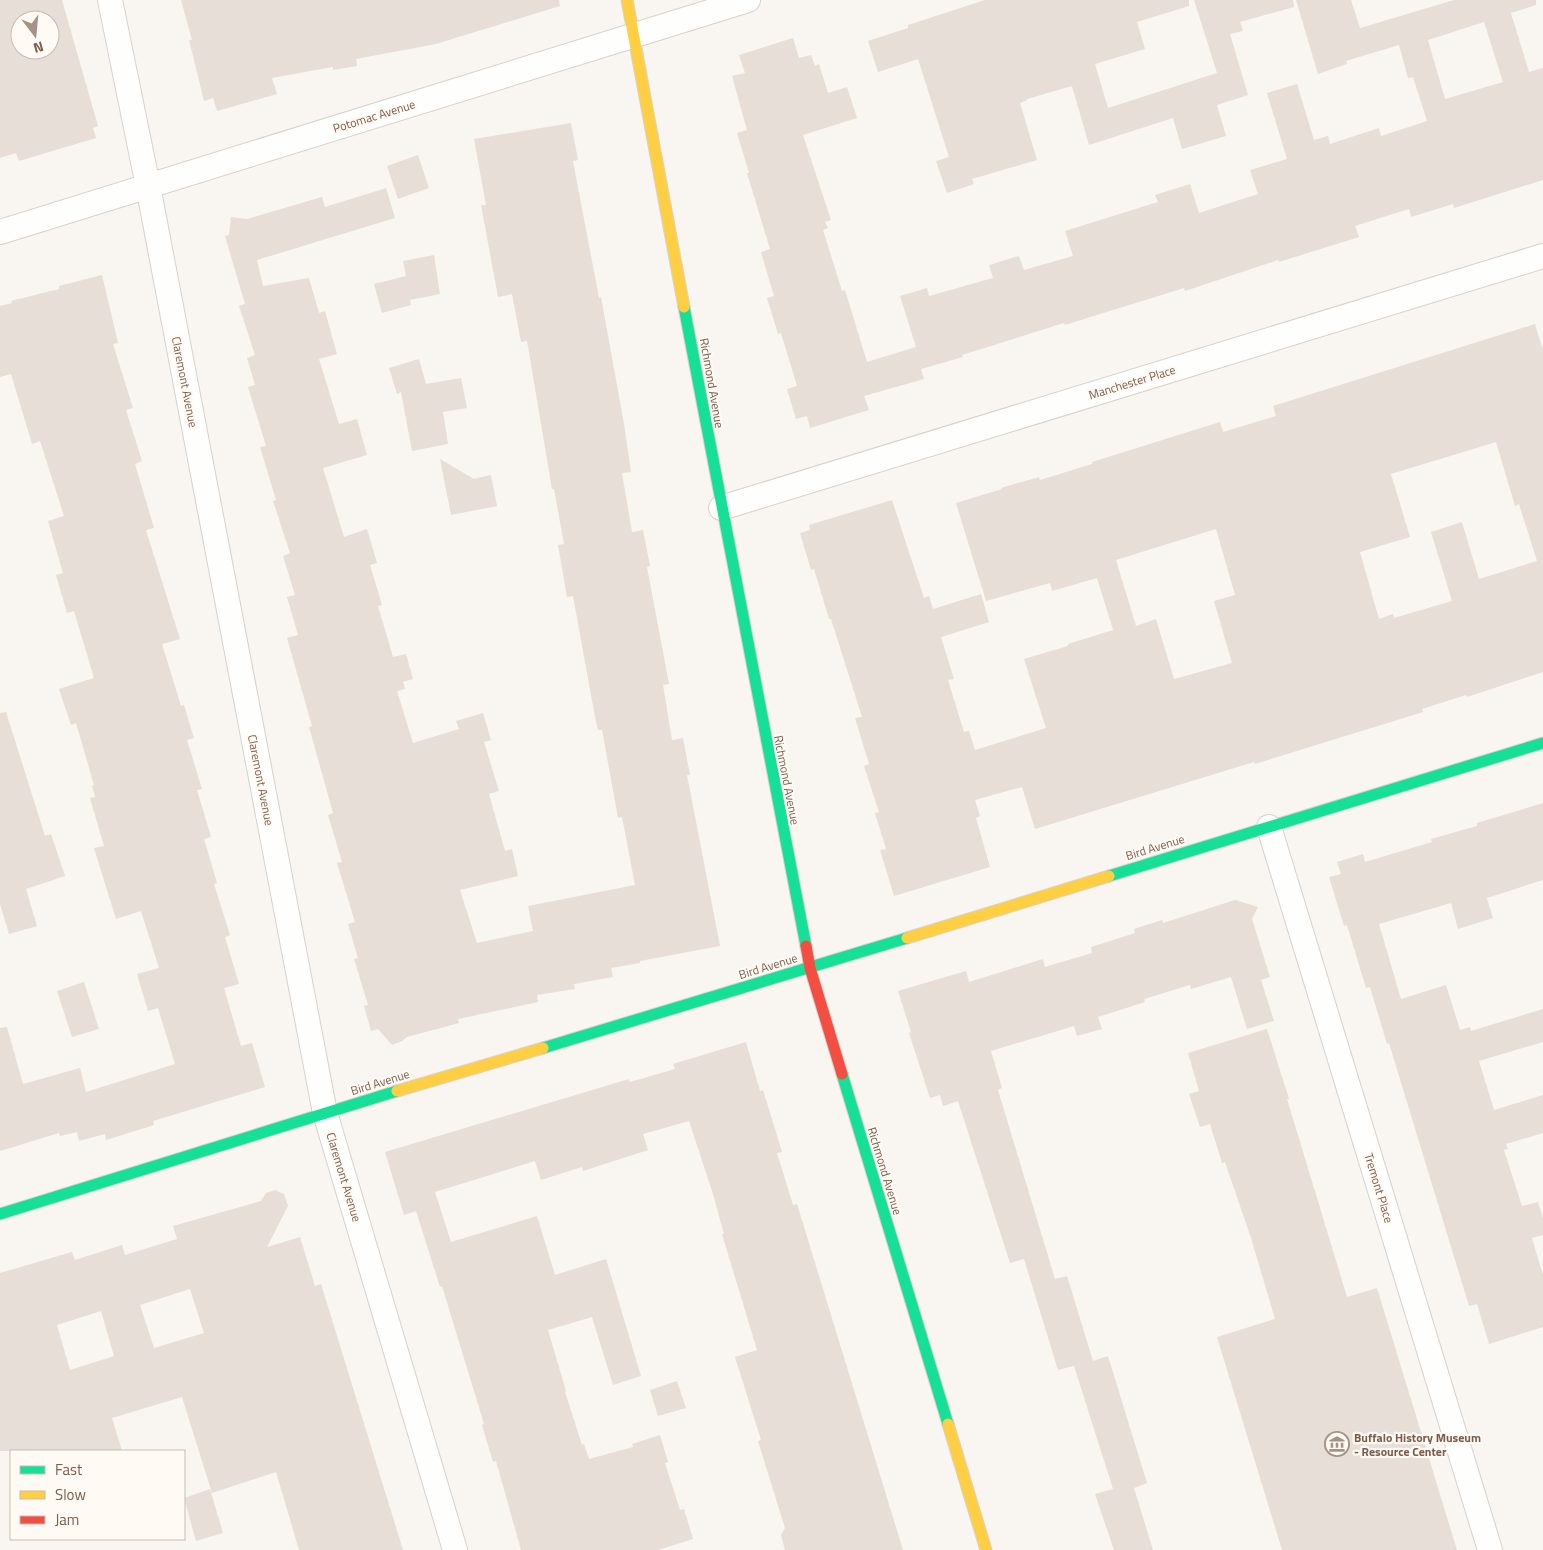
<svg xmlns="http://www.w3.org/2000/svg" width="1543" height="1550" font-family="'Titillium Web',sans-serif">
	<style>
		.building { fill: #e6ded7; fill-rule: evenodd }
		.lines { fill: none; stroke-linecap: round; stroke-linejoin: round }
		.street-casing { stroke: #d7d1cb; stroke-width: 26 }
		.fast-casing { stroke: #d9d2cb; stroke-width: 13 }
		.slow-casing { stroke: #d9d2cb; stroke-width: 13 }
		.jam-casing { stroke: #d9d2cb; stroke-width: 13 }
		.street { stroke: #fefefd; stroke-width: 24 }
		.fast { stroke: #16e098; stroke-width: 11 }
		.slow { stroke: #ffcf43; stroke-width: 11 }
		.jam { stroke: #f24e42; stroke-width: 11 }
		.labels { text-anchor: middle; dominant-baseline: central; stroke-width: 4.5; stroke-linejoin: round; paint-order: stroke }
		.street-label { font-size: 12px; fill: #7a5c4d; stroke: #fffaf3 }
		.poi-label { font-size: 12px; font-weight: bold; fill: #7a5c4d; stroke: #fffaf3; text-anchor: start }
	</style>
	<rect width="100%" height="100%" fill="#f9f5f0"/>
	<!-- building -->
	<path class="building" d="M0,0H62L98,126L93,128L96,138L19,161L16,153L0,158ZM20,20H50V50H20Z
		M181,0H559L560,6L436,44L356,59L357,66L333,70V67L272,78L277,94L217,111L213,98L204,101L189,40H192Z
		M985,0H1189V6L1137,22L1145,49L1095,64L1108,108L1217,73L1194,0H1293L1294,7L1240,22L1243,31L1230,34L1248,95L1217,105L1226,136L1182,149L1173,118L1089,145L1072,86L1027,99V100L1020,103L1037,160L972,179L974,184L947,193L936,161L949,157L918,59L878,72L868,41L908,28V25Z
		M1296,0H1351L1360,28L1454,0H1536V5L1511,13L1529,72L1543,68V180L1454,208L1453,204L1411,217L1409,209L1355,226L1359,237L1279,262L1278,260L1185,291L1184,288L1065,325L1064,323L962,355L963,357L921,369L924,379L864,396L869,410L810,428L807,416L796,419L787,389L797,386L781,333L778,334L767,298L774,296L761,252L770,249L747,173H749L737,133L747,130L732,76L745,73L739,55L793,38L799,58L811,55L815,66L819,64L828,93L847,87L857,118L803,135L831,220L825,222L828,228L823,230L842,291L845,290L867,362L916,347L900,296L927,288L929,296L993,278L989,265L1019,256L1024,270L1073,256L1065,231L1158,202L1155,195L1190,184L1199,213L1258,194L1250,170L1287,159L1267,93L1297,84L1314,140L1328,136L1330,144L1379,128L1381,136L1427,121L1413,77L1408,78L1399,45L1346,61L1347,64L1318,74ZM1484,22L1503,82L1445,99L1428,40Z
		M571,123L578,160L573,161L599,298L601,297L624,424L631,472L622,473L632,532L643,530L650,566L647,567L669,684L663,685L672,740L683,738L690,775H687L720,946L640,961V963L611,968L613,977L574,984L575,989L537,995L538,1002L458,1019L459,1023L407,1037L402,1041L392,1045L378,1029L371,1031L364,1006L368,1005L354,959L358,958L348,924L355,922L337,863L342,862L328,815L333,813L309,727L312,726L287,638L298,635L287,597L295,595L283,556L290,553L273,501L276,500L260,447L266,446L248,387L255,385L247,358L255,355L239,306L245,304L225,236L229,235L231,217L247,219L322,197L325,207L386,188L395,218L257,260L263,286L309,278L319,313L325,311L337,354L319,359L339,424L357,419L367,455L323,468L344,537L367,529L377,563L370,565L382,605L378,606L393,657L406,654L413,679L403,682L405,689L397,691L413,743L459,729L456,721L483,713L491,740L484,742L499,791L489,794L505,851L512,849L518,876L460,890L477,943L533,931L528,906L635,885L622,817L618,818L602,730H598L595,717L573,596L567,597L558,545L564,544L554,489H552L527,341L521,342L512,294L498,297L481,205H486L474,139Z
		M418,155L429,188L398,199L387,166Z
		M434,255L440,294L410,300L411,305L382,313L374,284L406,276L403,261Z
		M102,275L118,343L113,344L133,408L126,410L142,461L135,464L154,528L146,530L180,639L162,644L181,706L184,705L194,738L187,740L202,789L197,790L211,837L204,839L217,883L214,884L230,935L225,937L239,984L224,988L241,1046L252,1043L265,1087L153,1121L154,1125L106,1140L105,1134L79,1141L77,1132L60,1136L59,1133L0,1151V1028L7,1027L23,1084L80,1068L86,1092L175,1064L158,1008L148,1011L137,974L159,968L141,911L116,919L94,848L104,846L90,798L95,797L92,786L94,785L76,723L71,725L59,689L94,678L74,611L67,613L56,575L63,573L48,521L64,516L40,441L32,444L11,374L0,377V306L12,303L11,301L59,289V286Z
		M1535,324L1543,350V672L1467,697L1466,695L1422,709L1423,712L1255,764L1254,762L1035,829L1022,787L975,800L980,816L976,818L990,867L894,896L880,850L886,849L875,813L879,812L864,766L869,764L855,718L862,717L831,619H829L814,569L811,570L800,533L810,530L809,525L892,500L924,598L929,596L933,609L981,594L989,622L941,637L954,679L948,680L964,732L969,731L975,750L1046,728L1024,659L1068,646V644L1113,630L1097,578L1052,591L1050,583L986,601L956,503L1002,489L1001,488L1039,477L1040,480L1092,464V462L1220,422L1223,432L1276,416L1273,406ZM1496,442L1515,506L1519,504L1537,561L1479,579L1462,522L1431,532L1452,601L1394,618L1393,614L1379,619L1360,552L1410,537L1391,474ZM1216,529L1235,595L1214,601L1232,663L1174,679L1156,619L1136,626L1116,560Z
		M419,359L426,384L461,378L467,408L443,412L448,444L412,451L401,392L397,394L389,368Z
		M440,459L474,479L491,475L497,506L451,515Z
		M6,712L45,836L51,834L65,876L26,889L37,926L9,934L0,904V713Z
		M1543,803V880L1487,898L1493,918L1458,929L1451,903L1379,924L1401,999L1446,985L1460,1030L1470,1027L1471,1031L1543,1009V1042L1479,1061L1494,1110L1543,1095V1133L1506,1144L1508,1149L1504,1150L1522,1206L1538,1202L1543,1218V1235L1532,1238L1543,1275V1327L1489,1344L1477,1304L1469,1306L1389,1043L1387,1044L1370,987L1366,988L1347,925L1344,926L1329,877L1341,874L1337,862L1363,854L1365,862L1432,842L1431,839L1477,826V823Z
		M1235,900L1258,907L1252,919L1270,977L1261,980L1274,1021L1247,1029L1231,977L1191,989L1190,985L1144,999L1145,1002L1098,1017L1102,1029L1077,1036L1074,1026L991,1051L1002,1088L998,1090L1055,1279L1067,1276L1093,1361L1108,1356L1147,1483L1134,1488L1153,1550H1114L1095,1494L1113,1489L1074,1366L1089,1362L1058,1370L1024,1259L1010,1263L958,1101L943,1106L940,1095L930,1098L909,1033L911,1032L898,991L966,971L969,982L1043,959L1045,967L1092,953L1091,947L1135,933L1134,929L1162,920L1163,923Z
		M84,982L99,1029L72,1037L57,991Z
		M1267,1029L1289,1099H1287L1347,1297L1377,1288L1457,1550H1282L1217,1337L1275,1319L1251,1238L1225,1162L1222,1163L1210,1124L1200,1127L1189,1094L1199,1091L1188,1053Z
		M746,1042L760,1091L763,1090L782,1152L777,1153L793,1205L797,1204L903,1550H785L781,1535L785,1528L758,1441L761,1440L735,1357L757,1350L722,1234H724L713,1194L689,1121L643,1134L648,1150L583,1171L582,1167L541,1180L535,1161L435,1192L451,1242L537,1216L555,1275L606,1259L641,1376L613,1385L592,1317L548,1330L566,1391L565,1392L582,1445L584,1444L589,1459L633,1447L632,1444L660,1435L668,1462L665,1463L680,1510L684,1509L693,1539L658,1550H521L496,1461L493,1462L482,1425L484,1424L442,1286L440,1287L416,1211L404,1215L385,1152L629,1079L630,1082L675,1069L673,1064Z
		M275,1190L284,1194L288,1206L267,1247L300,1237L315,1286L321,1284L403,1550H299L276,1472L212,1493L182,1397L112,1418L122,1451H0V1273L72,1252L75,1260L122,1245L125,1255L177,1239L173,1226L261,1201L266,1193ZM190,1289L204,1333L154,1348L140,1305ZM101,1311L114,1356L70,1370L57,1325Z
		M677,1381L686,1408L658,1416L650,1390Z
		M210,1489L223,1533L196,1541L184,1498Z"/>
	<g class="lines">
		<defs>
			<path id="street" d="M110,0L148,186L325,1113L455,1550
				M0,232L748,0
				M721,508L1543,256
				M1269,827L1490,1550"/>
			<path id="fast" d="M684,307L806,946
				M1109,876L1543,743
				M543,1048L907,938
				M842,1074L948,1424
				M0,1214L397,1091"/>
			<path id="slow" d="M627,0L684,307
				M907,938L1109,876
				M397,1091L543,1048
				M948,1424L986,1550"/>
			<path id="jam" d="M806,946L810,968L842,1074"/>
		</defs>
		<!-- street casing -->
		<use href="#street" class="street-casing"/>
		<!-- fast casing -->
		<use href="#fast" class="fast-casing"/>
		<!-- slow casing -->
		<use href="#slow" class="slow-casing"/>
		<!-- jam casing -->
		<use href="#jam" class="jam-casing"/>
		<!-- street -->
		<use href="#street" class="street"/>
		<!-- fast -->
		<use href="#fast" class="fast"/>
		<!-- slow -->
		<use href="#slow" class="slow"/>
		<!-- jam -->
		<use href="#jam" class="jam"/>
	</g>
	<!-- icons -->
	<defs>
		<symbol id="museum-ring" viewBox="-11 -11 22 22"><circle r="9.5" fill="#fffaf3" stroke="#a69286" stroke-width="1.5"/><path d="M0-6L6-3V-2H-6V-3ZM-5-1h2V3h-2ZM-1-1h2V3h-2ZM3-1h2V3H3ZM-6 4H6V6H-6Z" fill="#a69286"/></symbol>
	</defs>
	<g fill-rule="evenodd">
		<use href="#museum-ring" x="1323" y="1430" width="28" height="28"/>
	</g>
	<g class="labels">
		<!-- street labels -->
		<g class="street-label">
			<text transform="translate(374 116) rotate(-17)">Potomac Avenue</text>
			<text transform="translate(185 382) rotate(79)">Claremont Avenue</text>
			<text transform="translate(1132 382) rotate(-17)">Manchester Place</text>
			<text transform="translate(712 383) rotate(80)">Richmond Avenue</text>
			<text transform="translate(261 780) rotate(79)">Claremont Avenue</text>
			<text transform="translate(787 780) rotate(79)">Richmond Avenue</text>
			<text transform="translate(1155 847) rotate(-17)">Bird Avenue</text>
			<text transform="translate(768 966) rotate(-17)">Bird Avenue</text>
			<text transform="translate(380 1082) rotate(-17)">Bird Avenue</text>
			<text transform="translate(885 1171) rotate(73)">Richmond Avenue</text>
			<text transform="translate(344 1177) rotate(73)">Claremont Avenue</text>
			<text transform="translate(1379 1188) rotate(73)">Tremont Place</text>
		</g>
		<!-- poi labels -->
		<g class="poi-label">
			<text x="1354" y="1437">Buffalo History Museum<tspan x="1354" dy="14">- Resource Center</tspan></text>
		</g>
	</g>
	<!-- legend -->
	<rect x="10" y="1450" width="175" height="90" fill="#fffaf3" stroke="#cabbb1"/>
	<rect x="20" y="1466" width="25" height="8" fill="#16e098" stroke="#cabbb1"/>
	<text x="55" y="1475" font-size="15" fill="#7a5c4d">Fast</text>
	<rect x="20" y="1491" width="25" height="8" fill="#ffcf43" stroke="#cabbb1"/>
	<text x="55" y="1500" font-size="15" fill="#7a5c4d">Slow</text>
	<rect x="20" y="1516" width="25" height="8" fill="#f24e42" stroke="#cabbb1"/>
	<text x="55" y="1525" font-size="15" fill="#7a5c4d">Jam</text>
	<!-- north arrow -->
	<g transform="translate(35 35) rotate(164)"><circle r="24" fill="#fffaf3" stroke="#cabbb1"/>
	<path d="M0-4L9 19L0 12L-9 19Z" fill="#a69286"/>
	<text y="-8" font-size="14" font-weight="bold" text-anchor="middle" fill="#7a5c4d">N</text>
	</g>
</svg>
